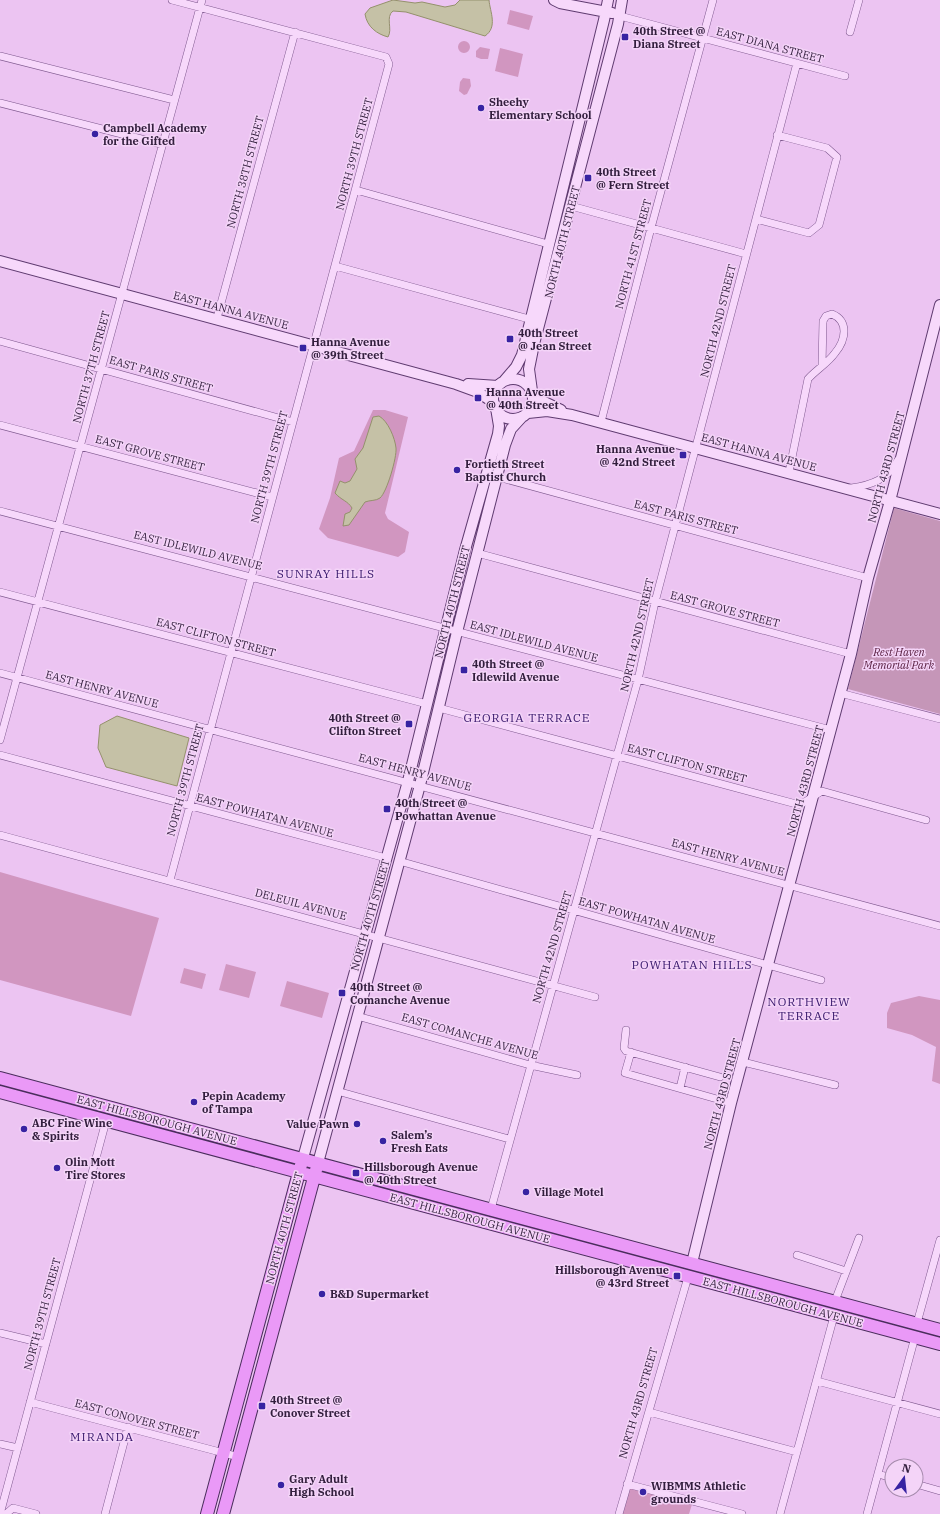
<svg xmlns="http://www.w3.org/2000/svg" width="940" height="1514" font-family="'IBM Plex Serif',serif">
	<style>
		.green { fill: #d196c0 }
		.cemetery { fill: #c596b8 }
		.water { fill: #c5c1a6; stroke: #94916c }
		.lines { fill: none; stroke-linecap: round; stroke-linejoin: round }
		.street-casing { stroke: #7e588e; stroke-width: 8 }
		.secondary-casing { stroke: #5f3b70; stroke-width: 12 }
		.primary-casing { stroke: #4a2d5c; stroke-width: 14 }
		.street { stroke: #f7d8fb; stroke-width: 7 }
		.secondary { stroke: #f7d8fb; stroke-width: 10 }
		.primary { stroke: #ea99f7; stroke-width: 12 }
		.poi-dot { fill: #3723a2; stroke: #f4d4f8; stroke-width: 1.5 }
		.labels { text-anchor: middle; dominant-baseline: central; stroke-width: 3; stroke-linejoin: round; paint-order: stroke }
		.poi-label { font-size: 11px; font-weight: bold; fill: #321e3d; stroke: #f4d4f8; text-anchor: start }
		.street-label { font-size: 11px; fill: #321e3d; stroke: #f4d4f8 }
		.park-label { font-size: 11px; font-style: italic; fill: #5b2243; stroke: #f4d4f8 }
		.neighbourhood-label { font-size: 12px; letter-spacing: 1px; fill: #39196d; stroke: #f4d4f8 }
	</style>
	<rect width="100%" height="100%" fill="#ecc4f2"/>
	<!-- green -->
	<path class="green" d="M510,10L533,16L529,30L507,24Z
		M458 47a6 6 0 1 1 12 0a6 6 0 1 1-12 0Z
		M480,47L490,49L488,59H481L476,57V51Z
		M500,48L523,54L518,77L495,71Z
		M463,78L470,79L471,86L467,94L464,95L459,91L460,82Z
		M373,410H385L408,417L385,513L388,519L409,532L405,552L398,557L328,538L319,529L330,498L339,458L354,451Z
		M0,872L159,918L131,1016L0,980Z
		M226,964L256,972L249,998L219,990Z
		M184,968L206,974L202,989L180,983Z
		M287,981L329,993L322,1018L280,1006Z
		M919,996L940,1000V1084L932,1081L936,1047L912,1035L887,1028V1013L891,1003Z
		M627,1484L693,1501L689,1514H619Z"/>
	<!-- cemetery -->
	<path class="cemetery" d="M894,508L940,521V714L848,689Z"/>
	<!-- water -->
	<path class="water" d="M393,0L415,3L422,2L445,7L455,5L460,0H489C490,12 498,27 485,36L406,12L393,11C385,17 393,29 388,37C377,34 367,27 365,14L370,8Z
		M379,416C388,421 395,438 396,448C397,457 387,492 380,498C376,501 370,500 365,502L349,525L343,526L345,514L350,512L352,508C348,501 341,500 335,493L340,481L345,483L350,481L357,469L355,459L363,448L373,417Z
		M117,716L189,738L177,786L106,767L98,748L100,725Z"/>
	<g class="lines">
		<defs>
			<path id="street" d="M620,16L845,76
				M850,32L859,0
				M0,56L174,100
				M0,103L161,144
				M356,190L548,244
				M571,206L746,254
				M756,219L809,233L819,225L837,157L827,148L777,135
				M335,266L529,319
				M217,318L295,32
				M0,341L293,422
				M601,422L651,228L713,0
				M0,425L272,497
				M789,472L808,379C816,370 828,363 835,353C846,340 849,321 832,314L826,316L823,321L822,365
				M498,477L868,578
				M851,488C872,485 888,479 898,460
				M0,511C278,582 554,658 831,730
				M477,553L851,654
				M0,592L427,704
				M0,673L940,926
				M840,693L940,719
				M439,708L800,805L822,791L926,820
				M0,740L202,0
				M0,755L386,858
				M0,835L595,997
				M399,861L821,980
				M170,880L389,64L386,57L172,0
				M357,1016L530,1065L577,1075
				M626,1030L624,1048L626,1051L720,1077
				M631,1052L625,1073L731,1103
				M743,1062L835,1085
				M680,1088L685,1067
				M337,1091L509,1139
				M491,1209L638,680L655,602L797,63
				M797,1255L846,1271
				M835,1301L859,1238
				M917,1323L940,1240
				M0,1333L46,1344
				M817,1381L940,1414
				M30,1402L239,1457
				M649,1412L797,1452
				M0,1444L18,1448
				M878,1474L892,1478
				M627,1484L742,1514
				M916,1484L940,1491
				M0,1514L106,1121
				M6,1514L13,1508L36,1514
				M105,1514L128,1427
				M619,1514L688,1277
				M780,1514L834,1316
				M867,1514L915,1337"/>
			<path id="secondary" d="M554,0L560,3L612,13
				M0,261L456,384L478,392L494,403
				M493 399a20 20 0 1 1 40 0a20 20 0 1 1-40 0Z
				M504,381L516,367L522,355L604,20L608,0
				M468,384L498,386
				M532,391L529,369L534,344L618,24L622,0
				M534,397L561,410
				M528,413L547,411L572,415L940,514
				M303,1158L408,781L465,550L498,434L499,426L496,408
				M318,1163L420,785L457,632L505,445L511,429L522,417
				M692,1263L731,1103L851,654L868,578L890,501L940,305"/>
			<path id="primary" d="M0,1078L940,1330
				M0,1092L940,1344
				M207,1514L301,1165
				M223,1514L316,1170"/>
		</defs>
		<!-- street casing -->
		<use href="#street" class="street-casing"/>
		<!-- secondary casing -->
		<use href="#secondary" class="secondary-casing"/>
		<!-- primary casing -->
		<use href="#primary" class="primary-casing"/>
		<!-- street -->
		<use href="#street" class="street"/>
		<!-- secondary -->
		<use href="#secondary" class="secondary"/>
		<!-- primary -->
		<use href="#primary" class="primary"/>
	</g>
	<!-- markers -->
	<g class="poi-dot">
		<rect x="621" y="33" width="8" height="8" rx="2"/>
		<circle cx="481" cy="108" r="4"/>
		<circle cx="95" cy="134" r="4"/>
		<rect x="584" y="174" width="8" height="8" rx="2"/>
		<rect x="506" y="335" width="8" height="8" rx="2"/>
		<rect x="299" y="344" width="8" height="8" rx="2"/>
		<rect x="474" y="394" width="8" height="8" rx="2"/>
		<rect x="679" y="451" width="8" height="8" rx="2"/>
		<circle cx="457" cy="470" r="4"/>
		<rect x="460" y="666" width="8" height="8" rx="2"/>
		<rect x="405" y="720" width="8" height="8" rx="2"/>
		<rect x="383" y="805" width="8" height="8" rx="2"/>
		<rect x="338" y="989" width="8" height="8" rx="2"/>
		<circle cx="194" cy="1102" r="4"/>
		<circle cx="357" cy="1124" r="4"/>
		<circle cx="24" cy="1129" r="4"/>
		<circle cx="383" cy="1141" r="4"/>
		<circle cx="57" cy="1168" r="4"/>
		<rect x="352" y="1169" width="8" height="8" rx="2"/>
		<circle cx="526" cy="1192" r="4"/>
		<rect x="673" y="1272" width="8" height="8" rx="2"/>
		<circle cx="322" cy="1294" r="4"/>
		<rect x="258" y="1402" width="8" height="8" rx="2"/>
		<circle cx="281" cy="1485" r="4"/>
		<circle cx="643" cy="1492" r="4"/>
	</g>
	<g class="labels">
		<!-- poi labels -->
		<g class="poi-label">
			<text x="633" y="31">40th Street @<tspan x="633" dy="13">Diana Street</tspan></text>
			<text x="489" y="102">Sheehy<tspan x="489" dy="13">Elementary School</tspan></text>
			<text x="103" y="128">Campbell Academy<tspan x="103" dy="13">for the Gifted</tspan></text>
			<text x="596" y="172">40th Street<tspan x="596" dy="13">@ Fern Street</tspan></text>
			<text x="518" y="333">40th Street<tspan x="518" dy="13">@ Jean Street</tspan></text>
			<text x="311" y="342">Hanna Avenue<tspan x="311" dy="13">@ 39th Street</tspan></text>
			<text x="486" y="392">Hanna Avenue<tspan x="486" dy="13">@ 40th Street</tspan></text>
			<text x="675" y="449" text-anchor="end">Hanna Avenue<tspan x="675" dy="13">@ 42nd Street</tspan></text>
			<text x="465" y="464">Fortieth Street<tspan x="465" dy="13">Baptist Church</tspan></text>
			<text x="472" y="664">40th Street @<tspan x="472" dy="13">Idlewild Avenue</tspan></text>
			<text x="401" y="718" text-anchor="end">40th Street @<tspan x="401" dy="13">Clifton Street</tspan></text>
			<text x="395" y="803">40th Street @<tspan x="395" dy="13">Powhattan Avenue</tspan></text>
			<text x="350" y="987">40th Street @<tspan x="350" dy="13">Comanche Avenue</tspan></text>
			<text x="202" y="1096">Pepin Academy<tspan x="202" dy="13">of Tampa</tspan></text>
			<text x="32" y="1123">ABC Fine Wine<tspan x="32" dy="13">&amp; Spirits</tspan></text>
			<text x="349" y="1124" text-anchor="end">Value Pawn</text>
			<text x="391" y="1135">Salem’s<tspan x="391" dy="13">Fresh Eats</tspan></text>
			<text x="65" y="1162">Olin Mott<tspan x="65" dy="13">Tire Stores</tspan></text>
			<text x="364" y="1167">Hillsborough Avenue<tspan x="364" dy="13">@ 40th Street</tspan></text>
			<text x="534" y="1192">Village Motel</text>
			<text x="669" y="1270" text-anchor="end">Hillsborough Avenue<tspan x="669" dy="13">@ 43rd Street</tspan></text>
			<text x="330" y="1294">B&amp;D Supermarket</text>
			<text x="270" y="1400">40th Street @<tspan x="270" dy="13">Conover Street</tspan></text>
			<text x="289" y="1479">Gary Adult<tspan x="289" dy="13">High School</tspan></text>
			<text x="651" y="1486">WIBMMS Athletic<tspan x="651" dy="13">grounds</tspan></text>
		</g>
		<!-- street labels -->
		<g class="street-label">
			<text transform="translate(770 45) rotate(15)">EAST DIANA STREET</text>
			<text transform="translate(354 154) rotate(-75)">NORTH 39TH STREET</text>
			<text transform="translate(245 172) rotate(-75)">NORTH 38TH STREET</text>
			<text transform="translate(562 242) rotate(-76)">NORTH 40TH STREET</text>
			<text transform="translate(633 254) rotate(-75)">NORTH 41ST STREET</text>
			<text transform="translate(231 310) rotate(15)">EAST HANNA AVENUE</text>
			<text transform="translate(718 321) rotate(-76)">NORTH 42ND STREET</text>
			<text transform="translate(91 367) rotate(-75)">NORTH 37TH STREET</text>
			<text transform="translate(161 374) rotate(16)">EAST PARIS STREET</text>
			<text transform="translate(759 452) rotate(15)">EAST HANNA AVENUE</text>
			<text transform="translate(150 453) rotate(15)">EAST GROVE STREET</text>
			<text transform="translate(269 467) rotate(-75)">NORTH 39TH STREET</text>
			<text transform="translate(886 467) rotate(-75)">NORTH 43RD STREET</text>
			<text transform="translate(686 517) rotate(15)">EAST PARIS STREET</text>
			<text transform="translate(198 550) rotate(14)">EAST IDLEWILD AVENUE</text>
			<text transform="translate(452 602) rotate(-76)">NORTH 40TH STREET</text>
			<text transform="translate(725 609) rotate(15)">EAST GROVE STREET</text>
			<text transform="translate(637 635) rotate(-77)">NORTH 42ND STREET</text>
			<text transform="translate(216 637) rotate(15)">EAST CLIFTON STREET</text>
			<text transform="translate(534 641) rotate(15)">EAST IDLEWILD AVENUE</text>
			<text transform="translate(102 689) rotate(15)">EAST HENRY AVENUE</text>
			<text transform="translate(687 763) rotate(15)">EAST CLIFTON STREET</text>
			<text transform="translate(415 772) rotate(15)">EAST HENRY AVENUE</text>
			<text transform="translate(185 780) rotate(-75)">NORTH 39TH STREET</text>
			<text transform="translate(805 781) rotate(-75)">NORTH 43RD STREET</text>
			<text transform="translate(265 815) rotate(15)">EAST POWHATAN AVENUE</text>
			<text transform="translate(728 857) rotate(15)">EAST HENRY AVENUE</text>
			<text transform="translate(301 904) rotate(15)">DELEUIL AVENUE</text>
			<text transform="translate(370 915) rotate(-74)">NORTH 40TH STREET</text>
			<text transform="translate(647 920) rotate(16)">EAST POWHATAN AVENUE</text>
			<text transform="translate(552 947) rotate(-74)">NORTH 42ND STREET</text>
			<text transform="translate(470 1036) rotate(16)">EAST COMANCHE AVENUE</text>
			<text transform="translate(722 1094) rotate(-75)">NORTH 43RD STREET</text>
			<text transform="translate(157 1120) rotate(15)">EAST HILLSBOROUGH AVENUE</text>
			<text transform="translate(470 1218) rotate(15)">EAST HILLSBOROUGH AVENUE</text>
			<text transform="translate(284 1228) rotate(-75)">NORTH 40TH STREET</text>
			<text transform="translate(783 1302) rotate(15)">EAST HILLSBOROUGH AVENUE</text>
			<text transform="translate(42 1314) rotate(-75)">NORTH 39TH STREET</text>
			<text transform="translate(638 1403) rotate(-74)">NORTH 43RD STREET</text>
			<text transform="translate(137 1419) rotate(15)">EAST CONOVER STREET</text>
		</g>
		<!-- park labels -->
		<g class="park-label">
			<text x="899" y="652">Rest Haven<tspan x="899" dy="13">Memorial Park</tspan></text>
		</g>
		<!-- neighbourhood labels -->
		<g class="neighbourhood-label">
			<text x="326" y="573">SUNRAY HILLS</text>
			<text x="527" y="717">GEORGIA TERRACE</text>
			<text x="692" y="964">POWHATAN HILLS</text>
			<text x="809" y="1001">NORTHVIEW<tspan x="809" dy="14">TERRACE</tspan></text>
			<text x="102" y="1436">MIRANDA</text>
		</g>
	</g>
	<!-- north arrow -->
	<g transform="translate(904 1478) rotate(15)"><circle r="19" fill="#f4d4f8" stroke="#a68bad"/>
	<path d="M0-3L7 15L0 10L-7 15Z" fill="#3723a2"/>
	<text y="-6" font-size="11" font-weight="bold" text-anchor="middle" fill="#321e3d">N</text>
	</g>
</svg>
